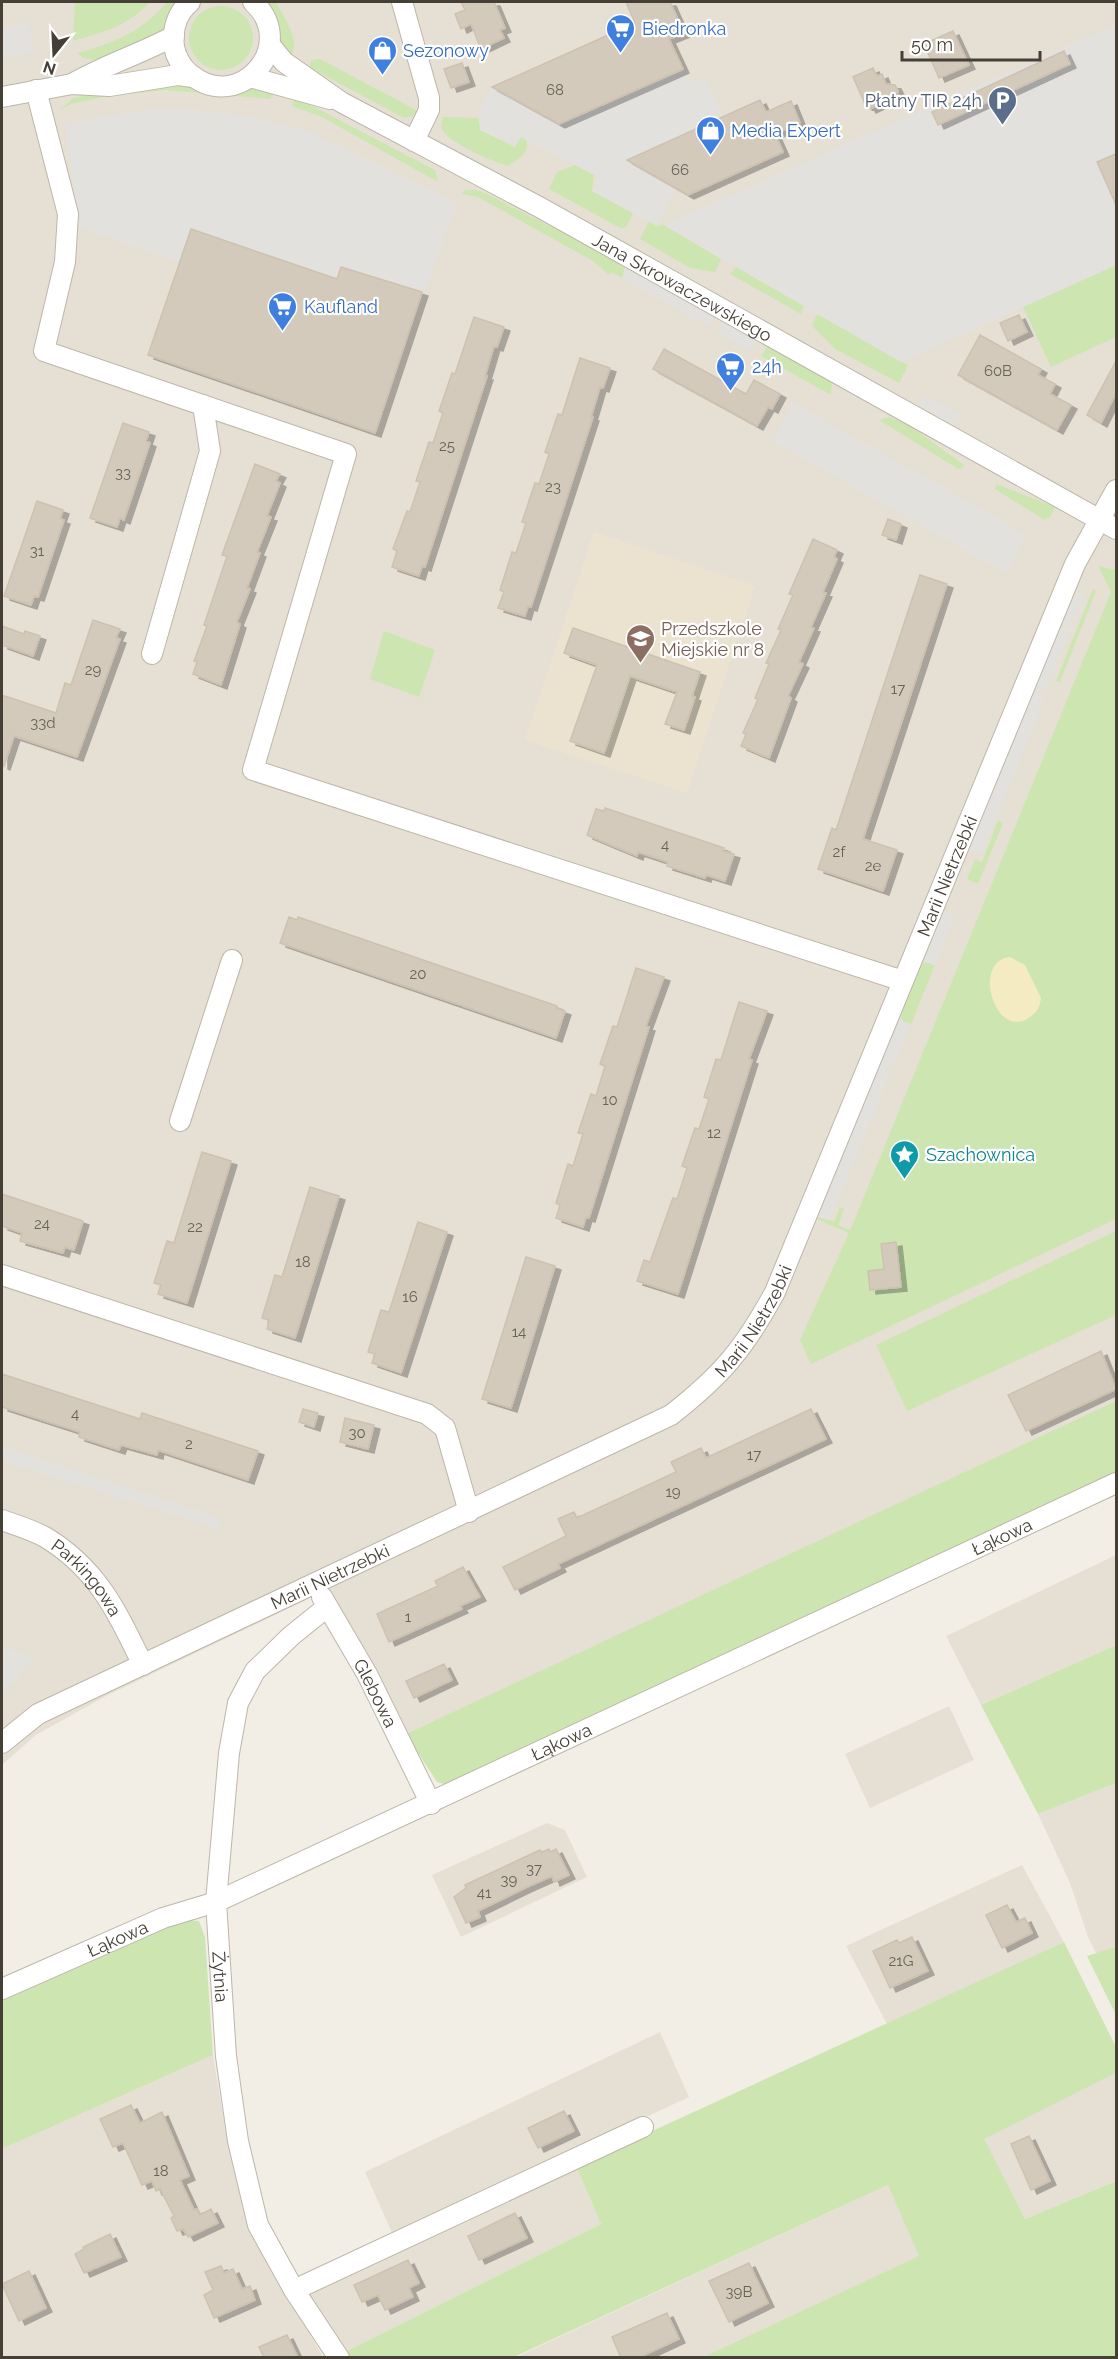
<svg xmlns="http://www.w3.org/2000/svg" width="1118" height="2359" font-family="Raleway,sans-serif">
	<style>
		.residential { fill: #e6e0d4 }
		.education { fill: #ebe3d0 }
		.green { fill: #cde5b0 }
		.sand { fill: #f5ebc3 }
		.parking { fill: #e3e1de }
		.building { fill: #d3cabc; stroke: #cec2af; stroke-width: 1.5; filter: url(#shadow) }
		.lines { fill: none; stroke-linecap: round; stroke-linejoin: round }
		.minor-casing { stroke: #bdb6a9; stroke-width: 22 }
		.minor { stroke: #fff; stroke-width: 20 }
		.labels { text-anchor: middle; dominant-baseline: central; stroke-width: 4.5; stroke-linejoin: round; paint-order: stroke }
		.number-label { font-size: 15px; fill: #686258 }
		.shop-label { font-size: 18px; fill: #366cbe; stroke: #fff; text-anchor: start }
		.service-label { font-size: 18px; fill: #4e5e75; stroke: #fff; text-anchor: end }
		.street-label { font-size: 18px; fill: #453f36; stroke: #fff }
		.education-label { font-size: 18px; fill: #785e54; stroke: #fff; text-anchor: start }
		.culture-label { font-size: 18px; fill: #0d838f; stroke: #fff; text-anchor: start }
	</style>
	<defs>
		<filter id="shadow"><feDropShadow dx="6" dy="4" stdDeviation="0" flood-color="#0004"/></filter>
	</defs>
	<rect width="100%" height="100%" fill="#f2eee6"/>
	<!-- residential -->
	<path class="residential" d="M2,2H1116V1407L406,1734L327,1590L106,1696L36,1735L2,1765Z
		M1116,1555V1645L981,1705L946,1636Z
		M949,1706L974,1760L870,1808L845,1754Z
		M1116,1783V1947L1097,1955L1088,1937L1070,1883L1038,1814Z
		M547,1823L565,1830L587,1877L461,1937L432,1875Z
		M1022,1865L1064,1942L887,2024L846,1946Z
		M660,2032L689,2097L393,2235L365,2172Z
		M213,2055L227,2139L246,2222L323,2357H2V2149Z
		M1116,2073V2181L1025,2219L983,2138Z
		M576,2166L601,2224L345,2352L306,2290Z
		M888,2185L920,2256L703,2357L514,2358Z"/>
	<!-- education -->
	<path class="education" d="M594,532L755,586L687,793L525,740Z"/>
	<!-- green -->
	<path class="green" d="M75,2H150C128,26 104,32 73,41Z
		M167,2H179L159,36L148,45L95,60L83,58L77,53C113,44 143,31 167,2Z
		M264,2H276C284,18 301,39 291,57L280,43Z
		M189 38a32 32 0 1 1 64 0a32 32 0 1 1-64 0Z
		M320,59L418,111L416,115L404,118L309,67L312,60Z
		M170,82L277,89L270,99L166,90L102,97L71,104L60,110L73,98Z
		M295,97L435,170L438,182L322,117L292,106Z
		M443,117L479,118L481,130L521,136L526,139C531,154 518,159 508,166C495,163 448,142 442,130C440,126 442,121 443,117Z
		M575,165L594,175L592,191L633,213L627,226L622,229L549,189L557,172Z
		M465,190H476L489,195L618,261L625,266L622,278L613,273L608,274L593,261L478,197L462,194Z
		M649,221L657,226L664,225L721,259L715,272L690,268L640,239Z
		M1116,265V337L1051,367L1023,307Z
		M736,267L804,306L801,314L730,274Z
		M817,314L908,365L899,383L835,349L812,326Z
		M767,347L832,381L831,395L761,356Z
		M890,417L909,425L964,465L962,468L958,469L879,420Z
		M996,484L1055,507L1050,518L1043,519L995,489Z
		M1098,566L1116,570V1219L811,1364L800,1340L849,1233L816,1219L819,1216L834,1222L840,1207L844,1209L838,1225L850,1230L854,1221L1111,592Z
		M1093,589L1096,591L1060,682L1056,681Z
		M384,631L435,650L419,697L370,679Z
		M998,821L1003,823L978,884L967,879L975,860L982,862Z
		M925,962L935,965L911,1024L902,1021L900,1015L921,964Z
		M1116,1231V1315L907,1411L876,1345Z
		M1116,1401V1476L456,1788L437,1782L406,1734Z
		M1116,1645V1783L1038,1814L981,1705Z
		M180,1920L199,1921L205,1937L213,2055L2,2149V2000Z
		M1064,1942L1116,2047V2073L984,2139L1025,2219L1116,2181V2357H703L919,2256L888,2185L514,2357L349,2358L345,2352L601,2224L576,2166Z
		M1116,1947V2015L1087,1956Z"/>
	<!-- sand -->
	<path class="sand" d="M1010,957L1025,965L1041,998C1040,1007 1037,1012 1030,1017C995,1042 971,961 1010,957Z"/>
	<!-- parking -->
	<path class="parking" d="M28,22L34,51L2,58V28Z
		M1116,24V265L901,362L664,225Z
		M683,69L689,84L704,76L723,117L628,160L677,189L657,226L592,191L599,177L521,137L515,147L480,130L478,113L492,87L559,124Z
		M156,109H186L254,117L311,132L457,204L419,307L191,229L180,262L78,227L66,124Z
		M628,266L715,316L709,327L622,278Z
		M724,322L757,340L750,351L717,332Z
		M925,395L961,414L955,426L919,406Z
		M793,403L1027,535L1006,573L772,441Z
		M1082,593L1084,600L1079,602L1082,609L1075,612L1078,617L1061,625L1063,628L1070,625L1073,631L1066,634L1069,640L1062,643L1064,649L1058,652L1061,659L1055,661L1057,666L1052,669L1055,675L1048,679L1050,685L1033,693L1045,698L981,855L968,850L1072,596Z
		M945,906V912L955,916L935,965L925,962L921,964Z
		M900,1015L902,1021L911,1024L892,1067L882,1065L891,1070L862,1143L850,1140L861,1146L829,1220L817,1217Z
		M2,1447L222,1518L219,1529L2,1461Z
		M2,1647L30,1656L34,1663L22,1668L18,1679L2,1693Z"/>
	<!-- building -->
	<path class="building" d="M461,2H494L505,28L500,30L504,38L481,49L471,24L461,29L455,14L465,10Z
		M626,2H670L684,33L669,39L683,69L559,124L492,87L635,23Z
		M953,31L969,65L939,78L924,44Z
		M1064,51L1070,64L938,125L932,112Z
		M462,63L469,82L451,88L444,69Z
		M873,68L877,76L882,74L886,84L895,85L898,91L896,97L870,109L868,105L866,106L853,77Z
		M760,100L766,112L791,101L800,123L775,134L783,152L688,195L627,160Z
		M1116,154V205L1097,162Z
		M191,229L337,279L341,267L422,292L375,433L148,355Z
		M1019,315L1027,332L1008,341L1000,323Z
		M474,317L504,327L497,347L494,346L485,376H487L462,453L425,567L422,566L419,576L392,567L397,551L393,549L407,511L410,512L420,482L416,481L429,442L433,443L443,413L439,411L452,373L455,374Z
		M980,335L1041,369L1038,375L1055,384L1050,394L1071,405L1057,430L958,375Z
		M664,349L746,394L754,380L780,394L772,409L768,407L757,426L653,369Z
		M580,358L610,368L603,388L600,387L591,417H593L568,494L531,607L528,606L525,616L498,608L504,592L500,590L512,552L516,553L526,523L522,522L535,483L539,484L549,454L545,452L558,414L562,415Z
		M1116,361V393L1101,423L1087,415Z
		M123,423L149,432L146,441L150,443L124,520L120,518L117,527L90,518Z
		M255,464L280,474L276,481L280,483L267,516L271,517L257,552L260,553L247,588L250,589L237,622L240,624L221,685L193,674L197,662L194,661L207,626L204,625L227,556L222,555Z
		M37,501L63,510L60,519L64,520L38,597L34,596L31,605L4,596Z
		M888,519L901,524L896,540L882,535Z
		M813,539L837,550L834,557L837,559L823,592L826,593L811,627L814,628L799,662L803,664L788,696L791,698L769,758L741,746L746,734L743,733L758,699L755,698L769,664L766,663L781,630L778,629L793,595L789,594Z
		M920,575L947,584L863,839L897,850L883,891L818,869L832,828L836,830Z
		M93,620L120,629L116,638L120,639L77,757L14,736L4,766L2,765V695L56,713L65,683L71,685Z
		M2,626L24,634L25,631L40,636L33,656L2,645Z
		M573,628L700,672L692,696L695,697L684,730L665,724L677,692L630,676L604,753L570,741L597,665L564,653Z
		M605,808L724,848L723,851L734,854L725,881L706,875L705,878L667,866L668,862L638,852L637,856L587,835L596,809L604,811Z
		M289,917L297,920L298,917L557,1006L556,1008L565,1011L556,1038L280,943Z
		M636,968L664,977L646,1026L649,1027L589,1218L586,1217L583,1227L556,1218L560,1205L556,1203L568,1164L573,1166L583,1134L578,1133L591,1094L596,1096L605,1066L600,1064L613,1026L617,1027Z
		M739,1002L767,1011L749,1059L752,1060L678,1294L637,1281L644,1260L650,1262L673,1198L677,1199L687,1168L682,1166L695,1128L699,1129L709,1099L704,1097L716,1059L721,1060Z
		M202,1152L231,1161L187,1303L158,1294L161,1285L154,1283L167,1241L174,1243Z
		M310,1187L339,1196L295,1338L267,1329L269,1320L262,1318L275,1275L282,1277Z
		M2,1194L83,1221L74,1250L65,1247L63,1253L20,1241L22,1233L2,1226Z
		M418,1222L447,1232L401,1373L372,1363L375,1354L368,1352L381,1310L389,1312Z
		M896,1242L901,1287L870,1290L868,1271L884,1269L881,1244Z
		M526,1257L555,1266L511,1408L482,1399Z
		M1101,1351L1116,1389L1026,1431L1008,1395Z
		M2,1374L140,1419L142,1413L258,1451L248,1480L158,1450L157,1455L121,1445L119,1450L79,1437L80,1432L2,1407Z
		M303,1409L318,1413L314,1427L299,1422Z
		M811,1409L826,1439L558,1564L560,1568L515,1590L503,1567L566,1536L558,1519L574,1512L577,1518L676,1472L671,1462L701,1448L706,1458Z
		M345,1418L374,1425L368,1449L340,1442Z
		M463,1567L480,1597L460,1606L462,1609L389,1642L377,1614L438,1586L435,1581Z
		M444,1664L452,1680L414,1698L406,1681Z
		M549,1849L550,1852L556,1849L569,1875L554,1882L552,1876L527,1887L478,1911L480,1917L466,1923L454,1897L466,1888L465,1885L540,1850L542,1852Z
		M1007,1905L1016,1922L1025,1918L1032,1933L1002,1948L986,1915Z
		M912,1937L928,1971L890,1988L873,1951L897,1940L899,1943Z
		M131,2105L140,2123L162,2112L189,2176L180,2180L194,2210L197,2209L200,2215L211,2209L218,2223L188,2237L183,2229L177,2231L171,2218L174,2216L160,2189L156,2191L152,2181L142,2185L123,2143L113,2147L100,2119Z
		M564,2111L574,2131L538,2148L528,2128Z
		M1029,2136L1050,2181L1031,2190L1011,2144Z
		M515,2213L527,2238L479,2260L468,2236Z
		M110,2234L121,2257L84,2273L75,2254L84,2249L83,2247Z
		M408,2260L419,2283L409,2288L413,2297L385,2310L378,2295L362,2302L354,2285Z
		M749,2263L768,2303L729,2322L709,2281Z
		M221,2266L224,2273L233,2269L242,2289L250,2286L255,2300L214,2318L204,2295L213,2290L205,2272Z
		M29,2271L46,2308L19,2321L2,2284Z
		M667,2313L679,2339L638,2358H621L612,2337Z
		M287,2335L298,2358H264L259,2347Z"/>
	<g class="lines">
		<defs>
			<g id="minor">
				<path d="M190,2C177,13 172,30 174,47C176,57 182,68 190,74C239,115 300,45 253,2"/>
				<path d="M402,2L429,98V110L414,141"/>
				<path id="s1" d="M270,45L284,62L341,102L541,208L1116,529"/>
				<path d="M250,77L330,99"/>
				<path d="M72,84C105,65 140,54 174,36"/>
				<path d="M36,90L68,214L65,262L44,351L346,454L253,770L903,981"/>
				<path d="M2,97L72,84L109,86L178,75L193,77"/>
				<path d="M152,654L210,451L203,405"/>
				<path d="M180,1121L232,960"/>
				<path d="M2,1275L427,1414L445,1428L469,1512"/>
				<path id="s2" d="M2,1520C16,1525 32,1530 45,1537C98,1569 117,1612 143,1665"/>
				<path id="s3" d="M322,1597L367,1674L431,1804"/>
				<path id="s4" d="M327,1607L291,1636L255,1671L238,1703L229,1753L216,1902L226,2056L238,2141L258,2225L294,2290L339,2358"/>
				<path id="s5" d="M2,1743L38,1714L671,1415C722,1375 744,1349 775,1292L1075,564L1116,490"/>
				<path id="s6" d="M2,1989L163,1918L216,1902L1116,1483"/>
				<path d="M294,2290L643,2127"/>
			</g>
		</defs>
		<!-- minor casing -->
		<use href="#minor" class="minor-casing"/>
		<!-- minor -->
		<use href="#minor" class="minor"/>
	</g>
	<!-- icons -->
	<defs>
		<symbol id="supermarket-pin" viewBox="-11 -11 22 30"><path d="M0 17L-7.5 6A9.5 9.5 0 1 1 7.5 6Z" fill="#3f7fe0" stroke="#fff"/><path d="M-6-5.5h2.5l.6 2H6L4.5 2H-2.5L-4.4-4H-6ZM-1.5 3.2a1.3 1.3 0 1 0 .1 0ZM3 3.2a1.3 1.3 0 1 0 .1 0Z" fill="#fff"/></symbol>
		<symbol id="shop-pin" viewBox="-11 -11 22 30"><path d="M0 17L-7.5 6A9.5 9.5 0 1 1 7.5 6Z" fill="#3f7fe0" stroke="#fff"/><path d="M-5-2.5h2.3a2.7 3.5 0 0 1 5.4 0H5L5.5 6h-11ZM-1.5-2.5h3a1.5 2.3 0 0 0-3 0Z" fill="#fff"/></symbol>
		<symbol id="parking-pin" viewBox="-11 -11 22 30"><path d="M0 17L-7.5 6A9.5 9.5 0 1 1 7.5 6Z" fill="#5c6f8a" stroke="#fff"/><path d="M-3.5-5.5H1a3.5 3.5 0 0 1 0 7H-1V5.5H-3.5ZM-1-3.4V-.6H.8a1.4 1.4 0 0 0 0-2.8Z" fill="#fff"/></symbol>
		<symbol id="school-pin" viewBox="-11 -11 22 30"><path d="M0 17L-7.5 6A9.5 9.5 0 1 1 7.5 6Z" fill="#8d6e63" stroke="#fff"/><path d="M0-5L7-2L0 1L-7-2ZM-4 1L0 2.5L4 1V4Q0 6-4 4Z" fill="#fff"/></symbol>
		<symbol id="sight-pin" viewBox="-11 -11 22 30"><path d="M0 17L-7.5 6A9.5 9.5 0 1 1 7.5 6Z" fill="#0f9aa8" stroke="#fff"/><path d="M0-6L1.8-2.2L6-1.7L2.9 1.2L3.7 5.4L0 3.3L-3.7 5.4L-2.9 1.2L-6-1.7L-1.8-2.2Z" fill="#fff"/></symbol>
	</defs>
	<g fill-rule="evenodd">
		<use href="#supermarket-pin" x="604" y="12" width="33" height="45"/>
		<use href="#shop-pin" x="366" y="34" width="33" height="45"/>
		<use href="#parking-pin" x="986" y="84" width="33" height="45"/>
		<use href="#shop-pin" x="694" y="114" width="33" height="45"/>
		<use href="#supermarket-pin" x="266" y="290" width="33" height="45"/>
		<use href="#supermarket-pin" x="714" y="350" width="33" height="45"/>
		<use href="#school-pin" x="624" y="622" width="33" height="45"/>
		<use href="#sight-pin" x="888" y="1138" width="33" height="45"/>
	</g>
	<g class="labels">
		<!-- number labels -->
		<g class="number-label">
			<text x="555" y="90">68</text>
			<text x="680" y="170">66</text>
			<text x="998" y="371">60B</text>
			<text x="447" y="446">25</text>
			<text x="123" y="473">33</text>
			<text x="553" y="487">23</text>
			<text x="37" y="551">31</text>
			<text x="93" y="670">29</text>
			<text x="898" y="689">17</text>
			<text x="43" y="723">33d</text>
			<text x="665" y="845">4</text>
			<text x="839" y="852">2f</text>
			<text x="873" y="866">2e</text>
			<text x="418" y="974">20</text>
			<text x="610" y="1100">10</text>
			<text x="714" y="1133">12</text>
			<text x="42" y="1224">24</text>
			<text x="195" y="1227">22</text>
			<text x="303" y="1262">18</text>
			<text x="410" y="1297">16</text>
			<text x="519" y="1332">14</text>
			<text x="75" y="1414">4</text>
			<text x="357" y="1433">30</text>
			<text x="189" y="1444">2</text>
			<text x="754" y="1455">17</text>
			<text x="673" y="1492">19</text>
			<text x="408" y="1617">1</text>
			<text x="534" y="1869">37</text>
			<text x="509" y="1880">39</text>
			<text x="484" y="1893">41</text>
			<text x="901" y="1961">21G</text>
			<text x="161" y="2171">18</text>
			<text x="739" y="2292">39B</text>
		</g>
		<!-- shop labels -->
		<g class="shop-label">
			<text x="642" y="28">Biedronka</text>
			<text x="403" y="50">Sezonowy</text>
			<text x="731" y="130">Media Expert</text>
			<text x="304" y="306">Kaufland</text>
			<text x="752" y="366">24h</text>
		</g>
		<!-- service labels -->
		<g class="service-label">
			<text x="982" y="100">Płatny TIR 24h</text>
		</g>
		<!-- street labels -->
		<g class="street-label">
			<text stroke="none"><textPath href="#s1" startOffset="480">Jana Skrowaczewskiego</textPath></text>
			<text stroke="none"><textPath href="#s5" startOffset="1359">Marii Nietrzebki</textPath></text>
			<text stroke="none"><textPath href="#s5" startOffset="873">Marii Nietrzebki</textPath></text>
			<text stroke="none"><textPath href="#s6" startOffset="1098">Łąkowa</textPath></text>
			<text stroke="none"><textPath href="#s5" startOffset="369">Marii Nietrzebki</textPath></text>
			<text stroke="none"><textPath href="#s2" startOffset="105">Parkingowa</textPath></text>
			<text stroke="none"><textPath href="#s3" startOffset="110">Glebowa</textPath></text>
			<text stroke="none"><textPath href="#s6" startOffset="612">Łąkowa</textPath></text>
			<text stroke="none"><textPath href="#s6" startOffset="126">Łąkowa</textPath></text>
			<text stroke="none"><textPath href="#s4" startOffset="408">Żytnia</textPath></text>
		</g>
		<!-- education labels -->
		<g class="education-label">
			<text x="661" y="628">Przedszkole<tspan x="661" dy="21">Miejskie nr 8</tspan></text>
		</g>
		<!-- culture labels -->
		<g class="culture-label">
			<text x="926" y="1154">Szachownica</text>
		</g>
	</g>
	<!-- border -->
	<rect width="1118" height="2359" fill="none" stroke="#453f36" stroke-width="6"/>
	<!-- north arrow -->
	<g transform="translate(54 54) rotate(198)" stroke="#ffffff" stroke-width="4.5" paint-order="stroke">
	<path d="M0-4.5L10 22L0 15L-10 22Z" fill="#453f36"/>
	<text y="-9" font-size="16" font-weight="bold" text-anchor="middle" fill="#453f36">N</text>
	</g>
	<!-- scale -->
	<path d="M902 51v9h138v-9" fill="none" stroke="#453f36" stroke-width="3"/>
	<text x="911" y="51" font-size="18" fill="#453f36" stroke="#ffffff" stroke-width="4.5" paint-order="stroke">50 m</text>
</svg>
